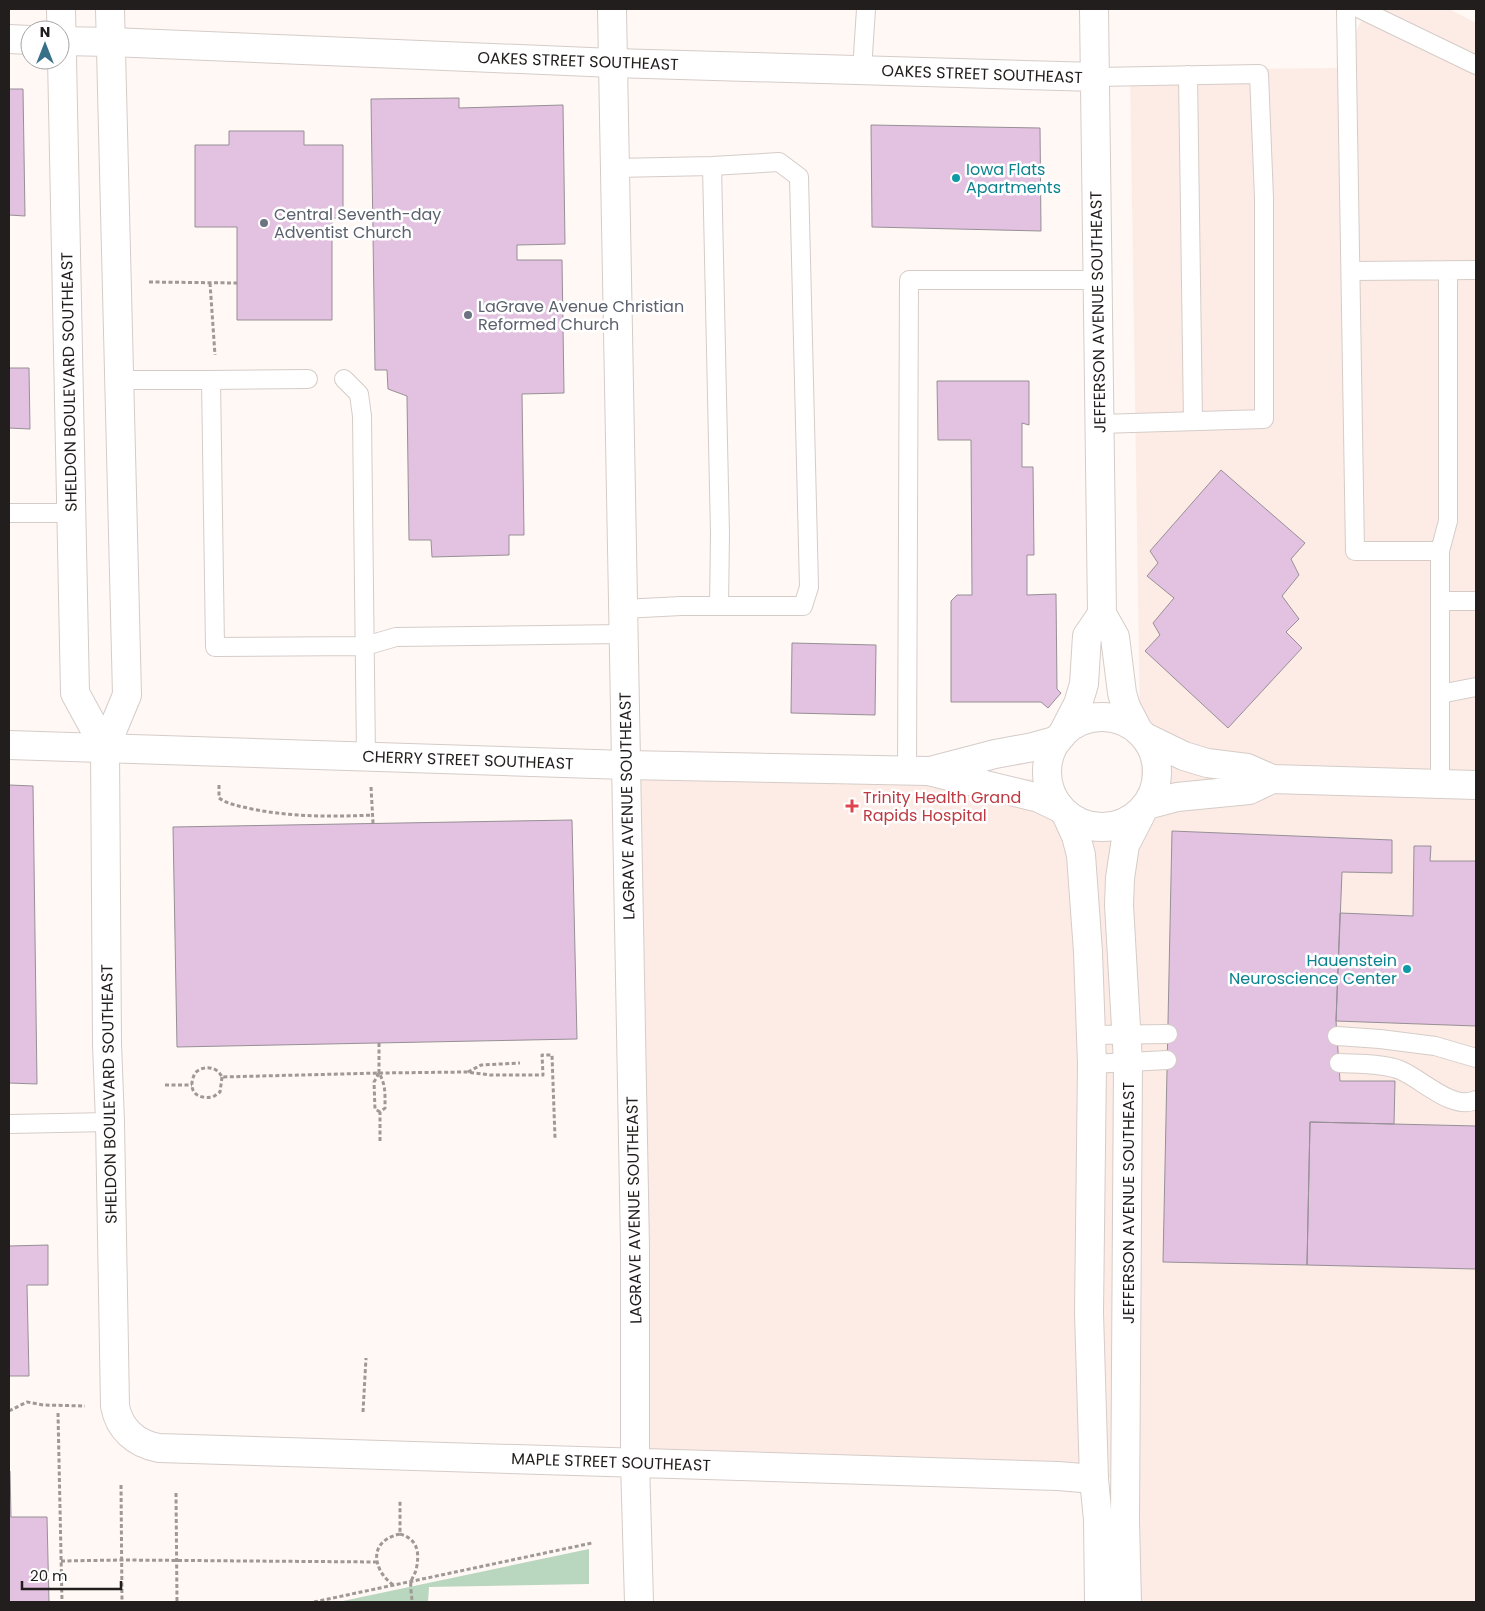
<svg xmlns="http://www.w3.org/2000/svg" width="1485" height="1611" font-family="Poppins,sans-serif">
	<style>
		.built { fill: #fdece5 }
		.green { fill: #b9d6bf }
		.building { fill: #e3c1e0; stroke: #969096 }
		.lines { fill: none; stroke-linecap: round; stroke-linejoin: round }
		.service-casing { stroke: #d5ccc8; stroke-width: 20 }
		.minor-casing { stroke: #d5ccc8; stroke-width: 30 }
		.tertiary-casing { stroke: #d5ccc8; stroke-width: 30 }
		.path { stroke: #9f9996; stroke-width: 3; stroke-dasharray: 4 2.5; stroke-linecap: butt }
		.service { stroke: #fff; stroke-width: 18 }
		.minor { stroke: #fff; stroke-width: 28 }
		.tertiary { stroke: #fff; stroke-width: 28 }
		.culture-dot { fill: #0f9aa8; stroke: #fff; stroke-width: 2 }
		.worship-dot { fill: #6b7280; stroke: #fff; stroke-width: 2 }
		.health-dot { fill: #e0444e; stroke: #fff; stroke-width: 2 }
		.labels { text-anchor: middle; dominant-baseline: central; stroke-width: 5; stroke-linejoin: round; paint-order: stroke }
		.street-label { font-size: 16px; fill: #221e1d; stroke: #fff }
		.culture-label { font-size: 16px; fill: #0d838f; stroke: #fff; text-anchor: start }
		.worship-label { font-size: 16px; fill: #5b616d; stroke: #fff; text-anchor: start }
		.health-label { font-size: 16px; fill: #be3a42; stroke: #fff; text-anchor: start }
	</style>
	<rect width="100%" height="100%" fill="#fff8f4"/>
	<!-- built -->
	<path class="built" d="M1367,9H1449L1476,23V1602H1118L1114,1478L635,1462L626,765L1057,780L1084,814L1105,818L1141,797L1130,70L1338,68Z"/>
	<!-- green -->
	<path class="green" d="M589,1549V1584L429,1587L428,1602H338Z"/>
	<!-- building -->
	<path class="building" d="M9,89H23L25,216L9,215Z
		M459,98V108L563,105L565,244L517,245V260H562L564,393L522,394L524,535H509V555L432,557L431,540H409L407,396L388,389L387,370H375L371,99Z
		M871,125L1040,128L1041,231L872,227Z
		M229,131H304V145H343V218H332V320H237V227H195V145H229Z
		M9,368H29L30,429L9,428Z
		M937,381H1029V425L1022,423V467H1033L1034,555H1027V595L1056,594L1057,689L1061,693L1048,708L1041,702H951V601L957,595H972L971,440H938Z
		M1221,470L1305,543L1291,559L1299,575L1282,596L1299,619L1286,632L1302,648L1228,728L1145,651L1160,635L1153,623L1174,598L1147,576L1158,563L1150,551Z
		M792,643L876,645L875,715L791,713Z
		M9,785L33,786L37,1084L9,1083Z
		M572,820L577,1039L177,1047L173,827Z
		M1172,831L1392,840V873L1342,872L1336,1021L1340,1081H1395L1394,1124L1310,1122L1307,1265L1163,1262Z
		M1414,846H1431L1430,861H1476V1026L1336,1021L1340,913L1413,916Z
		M1310,1122L1476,1126V1269L1307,1265Z
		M48,1245V1285H27L29,1376H9V1246Z
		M9,1471H10L11,1517H47L49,1602H9Z"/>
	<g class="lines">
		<defs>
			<path id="service" d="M1346,9L1355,551H1440V784
				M1360,9L1476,65
				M862,70L866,9
				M1188,75L1193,421
				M1096,77L1259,74L1264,198V419L1100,424
				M615,168L712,166L779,162L799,177L809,587L803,606H719L720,534L712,166
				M1351,271L1476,270
				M344,379L359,394L362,416L366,757
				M120,380H211L215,647L365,646L396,637L623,634
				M211,380L308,379
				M9,513H71
				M1440,551L1448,521V270
				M1440,601H1476
				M623,609L681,606H719
				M1440,694L1476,687
				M907,771L909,280H1098
				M1091,1035L1168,1034
				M1337,1036L1380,1039L1435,1046L1476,1058
				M1339,1063C1357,1064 1383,1063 1400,1070C1422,1079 1452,1111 1476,1100
				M1092,1064L1167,1060
				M9,1124L110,1122"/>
			<path id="minor" d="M61,9L75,693L105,748
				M110,9L127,695L105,748L107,1044L110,1122L115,1406C119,1429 136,1444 159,1448L1058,1476L1094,1479
				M612,9L635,1247V1462L639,1602"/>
			<path id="tertiary" d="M1094,9L1102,614L1115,637L1122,693L1126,707L1138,730
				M9,39L30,40
				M60,41L111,42L613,63L1096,77
				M1047 772a55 55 0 1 1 110 0a55 55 0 1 1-110 0Z
				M1062,735L1078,704L1084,684L1087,636L1102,614
				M1145,737L1184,756L1207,763L1247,768L1272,779L1476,785
				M9,745L626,765L928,771L1039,798L1060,808
				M930,771L995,754L1033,747L1058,740
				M1147,805L1177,797L1249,790L1272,779
				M1066,814L1076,836L1081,855L1088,952L1092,1064L1089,1313L1094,1479L1098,1520L1099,1602
				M1127,1602L1125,1521L1128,1062L1119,905L1120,878L1125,845L1143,810"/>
		</defs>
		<!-- service casing -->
		<use href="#service" class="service-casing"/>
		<!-- minor casing -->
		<use href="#minor" class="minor-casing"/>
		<!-- tertiary casing -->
		<use href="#tertiary" class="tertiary-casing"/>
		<!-- path -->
		<path class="path" d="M149,282L237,283
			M210,283L215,355
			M219,785V798C229,805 240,806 252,809C292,817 332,817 373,815
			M371,787L373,823
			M379,1043V1073
			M468,1072L481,1065L520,1063
			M222,1077L220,1092L213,1097C195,1100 187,1089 195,1073C203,1065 217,1066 222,1077L379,1073L374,1082L375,1109L380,1112
			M165,1085H192
			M380,1141V1112L385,1108C385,1095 386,1085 379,1073L467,1072L490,1075H543L542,1055H552L555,1138
			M9,1411L27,1402L43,1405L85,1406
			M363,1412L366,1358
			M58,1413L62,1602
			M121,1485L122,1602
			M176,1493L177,1602
			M400,1534C418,1539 420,1553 416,1570C415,1574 412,1578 411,1582C410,1588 412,1596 412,1602
			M61,1561L122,1560L377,1562
			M393,1585C388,1581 383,1576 380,1570C371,1551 381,1538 400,1534V1500
			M314,1602L592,1543"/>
		<!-- service -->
		<use href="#service" class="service"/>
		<!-- minor -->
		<use href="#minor" class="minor"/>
		<!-- tertiary -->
		<use href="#tertiary" class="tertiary"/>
	</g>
	<!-- markers -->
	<g class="culture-dot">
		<circle cx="956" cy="178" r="5"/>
		<circle cx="1407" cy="969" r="5"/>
	</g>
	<g class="worship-dot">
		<circle cx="264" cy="223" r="5"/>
		<circle cx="468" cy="315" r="5"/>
	</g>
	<path class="health-dot" d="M849.5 798.5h5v5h5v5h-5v5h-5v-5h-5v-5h5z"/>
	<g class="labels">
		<!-- street labels -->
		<g class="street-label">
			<text transform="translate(578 61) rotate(2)">OAKES STREET SOUTHEAST</text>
			<text transform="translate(982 74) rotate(2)">OAKES STREET SOUTHEAST</text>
			<text transform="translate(1098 312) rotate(-91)">JEFFERSON AVENUE SOUTHEAST</text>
			<text transform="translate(69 382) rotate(-91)">SHELDON BOULEVARD SOUTHEAST</text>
			<text transform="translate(468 760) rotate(2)">CHERRY STREET SOUTHEAST</text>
			<text transform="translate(627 806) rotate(-91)">LAGRAVE AVENUE SOUTHEAST</text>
			<text transform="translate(109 1094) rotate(-91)">SHELDON BOULEVARD SOUTHEAST</text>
			<text transform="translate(1128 1203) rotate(-90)">JEFFERSON AVENUE SOUTHEAST</text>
			<text transform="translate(634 1210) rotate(-91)">LAGRAVE AVENUE SOUTHEAST</text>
			<text transform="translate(611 1462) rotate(2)">MAPLE STREET SOUTHEAST</text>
		</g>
		<!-- culture labels -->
		<g class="culture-label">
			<text x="966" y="169">Iowa Flats<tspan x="966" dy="18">Apartments</tspan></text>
			<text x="1397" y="960" text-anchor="end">Hauenstein<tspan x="1397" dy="18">Neuroscience Center</tspan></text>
		</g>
		<!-- worship labels -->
		<g class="worship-label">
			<text x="274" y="214">Central Seventh-day<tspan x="274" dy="18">Adventist Church</tspan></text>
			<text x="478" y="306">LaGrave Avenue Christian<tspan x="478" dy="18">Reformed Church</tspan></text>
		</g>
		<!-- health labels -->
		<g class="health-label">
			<text x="863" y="797">Trinity Health Grand<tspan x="863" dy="18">Rapids Hospital</tspan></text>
		</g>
	</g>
	<!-- border -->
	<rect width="1485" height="1611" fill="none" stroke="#221e1d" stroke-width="20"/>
	<!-- north arrow -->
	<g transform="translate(45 45)"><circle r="24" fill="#ffffff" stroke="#a7a5a5"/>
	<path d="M0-4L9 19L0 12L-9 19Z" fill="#38708a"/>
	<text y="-8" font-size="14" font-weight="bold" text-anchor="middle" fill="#221e1d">N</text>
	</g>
	<!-- scale -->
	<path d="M22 1581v8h99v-8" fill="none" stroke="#221e1d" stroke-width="2.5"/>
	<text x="30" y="1581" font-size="15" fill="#221e1d" stroke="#ffffff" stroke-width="4" paint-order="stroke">20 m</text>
</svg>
